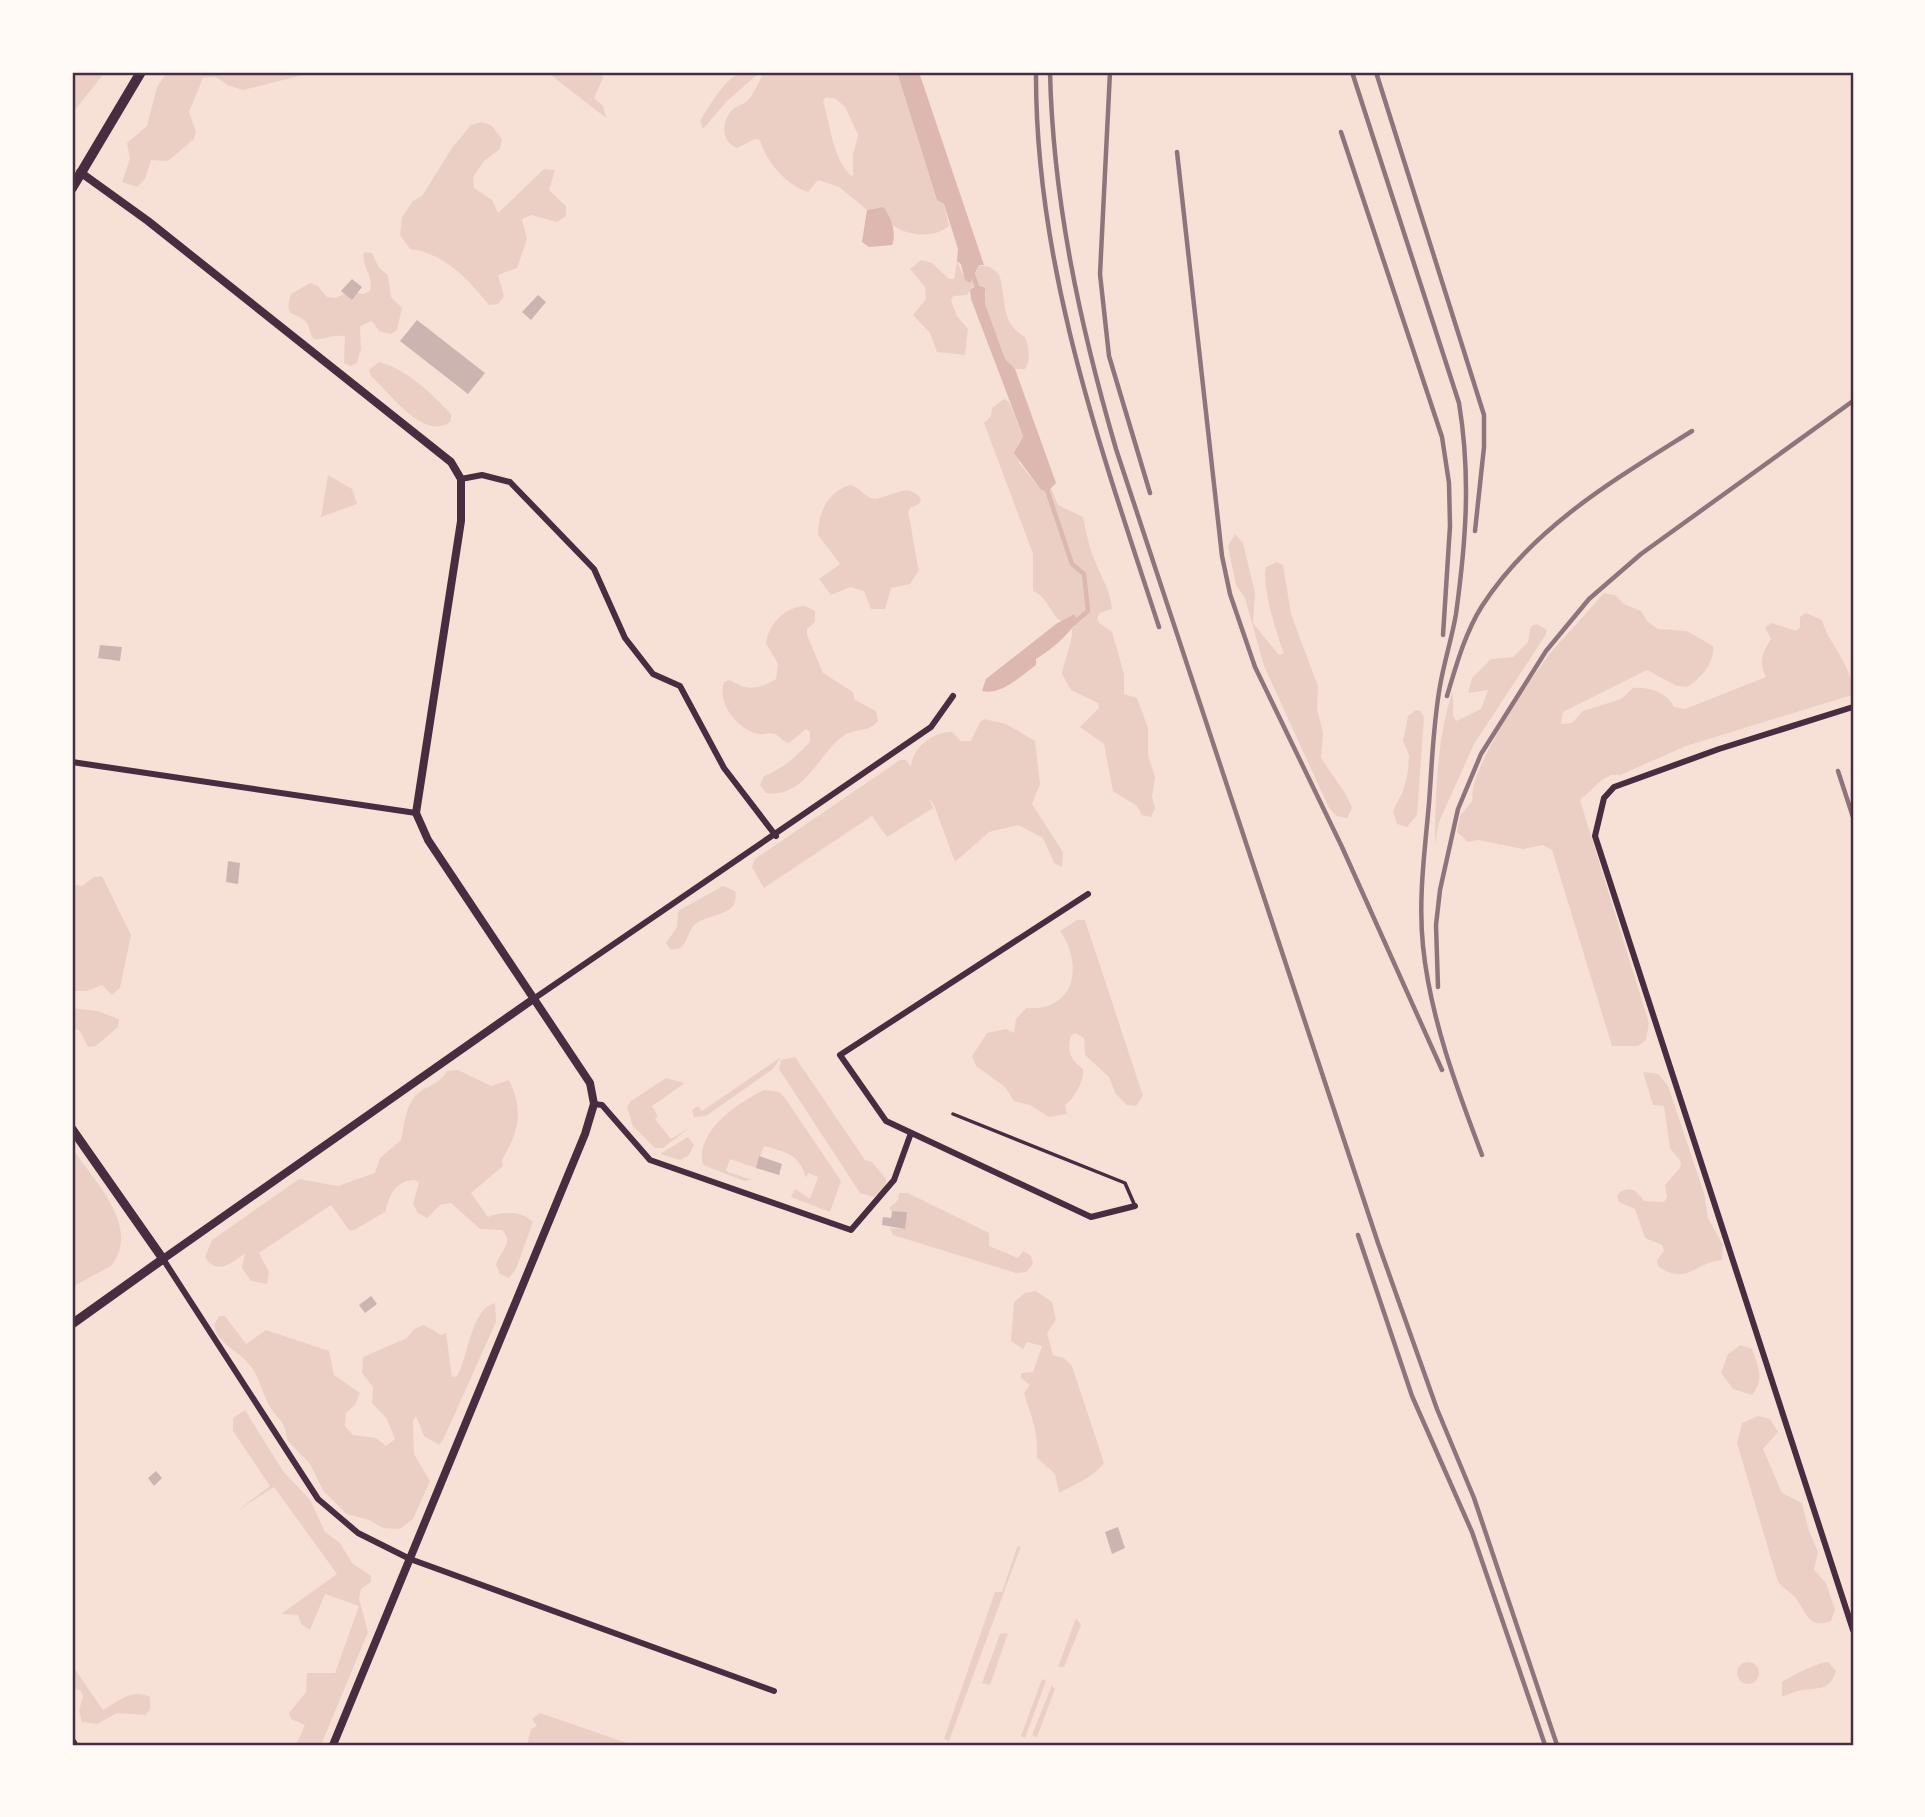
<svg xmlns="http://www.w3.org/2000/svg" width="1925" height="1817" font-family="Overpass,sans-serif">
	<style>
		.green { fill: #ebcfc5; fill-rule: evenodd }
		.water { fill: #dcb8b0 }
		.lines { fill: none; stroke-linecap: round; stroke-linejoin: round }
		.stream { stroke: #dcb8b0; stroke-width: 4.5 }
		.building { fill: #ccb4b1 }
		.service { stroke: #4a2c40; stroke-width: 3.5 }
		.minor { stroke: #4a2c40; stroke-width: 6 }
		.tertiary { stroke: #4a2c40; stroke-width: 8 }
		.secondary { stroke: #4a2c40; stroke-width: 9 }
		.primary { stroke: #4a2c40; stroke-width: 10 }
		.rail { stroke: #8f747c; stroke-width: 4.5 }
		.neatline { fill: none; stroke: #4a2c40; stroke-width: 2.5 }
	</style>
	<rect width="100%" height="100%" fill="#f7e1d7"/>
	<!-- green -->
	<path class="green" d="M72,72H105L72,114Z
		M167,72H315L243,90L227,85L216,77L203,78L189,112L196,132L194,139L168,161L151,160L145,179L137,187L122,182L130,159L127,143L147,126L157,87Z
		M547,72H601L603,78L594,98L603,106L606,118Z
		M742,72H897L937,200L944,204L949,226C934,239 908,236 892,225L887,211L877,208L867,210L839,187L818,180L808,192C787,186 765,160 760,140L755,139L737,148C721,142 721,122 732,110C737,105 743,105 747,101C753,96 758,83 762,76L759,73L727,101L703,129L700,121C710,105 724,79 742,72ZM826,97L836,99L845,107L858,135L853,155V177C833,162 830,123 823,101Z
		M481,122L491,125L502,139L500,149L484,161L473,177L474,188L492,200L498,213L544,169L555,170L549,190L566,206V216L557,222L531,215L522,219L527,239L517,268L498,275L504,296L498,304L489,305C468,279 444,253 410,249L400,235L402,217L413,201L422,196L452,148L471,125Z
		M364,252L372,253L379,268L388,275L391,297L402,308L397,330L391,334L379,331L372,321L360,326L361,349L357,363L351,366L344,363L345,337C332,333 325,341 314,339C309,334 310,326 306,322C295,310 283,320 291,294L310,283L318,286L327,297L336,298L349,291L363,294L370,291C374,276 361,266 364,252Z
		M921,260L932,263L949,279H954L957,261L963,275L975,274L979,265L990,267L999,274C1007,298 999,322 1025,337C1029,346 1031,361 1025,369H1015C997,356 978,315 986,293L973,286L967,295L953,296L951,301L957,316L968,329L965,355L937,352L930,333L913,315L926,299L925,287L910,269Z
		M379,362C407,369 432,394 451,414V421C425,443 389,392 371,376L369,370Z
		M1004,399L1009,402L1023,436L1018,444L1019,463L1041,490L1051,488L1058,505L1083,517C1086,532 1089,546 1095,561C1101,577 1111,591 1112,609L1100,613L1097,618L1099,623L1112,632L1124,674V694L1137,698L1148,728V755L1155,777L1152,797L1155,808L1151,817L1142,815L1137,806L1113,791L1104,744L1080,727L1099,708L1098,703L1071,690L1062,674C1064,660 1073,642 1072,629L1078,621L1074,614L1061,621C1049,613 1048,597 1033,591V554L984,423L991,416L992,408Z
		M328,475L352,489L357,504L321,517Z
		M850,485C862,487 866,502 879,498C894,495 909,482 921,499L919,504L910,508L908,513C913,532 914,551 919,570L910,584L891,588L885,609H871L864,591L850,587L831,595L819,579L840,564L818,535C818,513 827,492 850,485Z
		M1235,534L1243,543L1255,593L1253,623L1279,655L1284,653C1277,637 1261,583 1266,567L1277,562L1283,565L1291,614L1318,686L1317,709L1323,733L1321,758L1347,796L1352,808L1347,818L1337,816L1329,808L1264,666L1245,598L1236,585L1228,546Z
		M1604,593L1615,595L1624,604L1641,611L1648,622L1658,629L1687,631L1713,646C1715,662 1701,679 1687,687L1677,686L1647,670L1563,712L1561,724L1572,723L1583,711L1621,699L1633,688C1648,686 1668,693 1674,707L1685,709L1766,677C1758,662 1763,652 1771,639L1765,627L1772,623L1796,631L1800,627V617L1806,613L1822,620C1828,644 1856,669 1852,695L1686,746L1620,775H1611L1602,780L1580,800L1649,1023L1646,1040L1638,1046H1612L1552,850L1543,845L1523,849L1478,840L1468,842L1457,832L1460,816L1473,800C1465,774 1537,667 1557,645C1573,628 1588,611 1604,593Z
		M805,606L815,611V622L807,629V635L823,673L853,692L855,700L876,711L878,721C869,733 854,728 843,736C817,756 805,798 766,793L760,785L764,776C783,769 795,757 810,742V732L806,729L789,743C782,742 781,737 775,734C770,732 764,735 758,734C737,729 717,704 724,682L730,680C749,692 758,689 776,679L778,664L766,643C769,623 785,607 805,606Z
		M1537,624L1547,630L1545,636L1474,744L1439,822L1435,845C1435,799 1437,734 1453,691V715L1456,721L1481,709L1488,690L1468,693L1472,678L1491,659L1513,657L1528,642L1531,626Z
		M1416,710L1421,711L1424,717L1417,815L1407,827L1397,824L1393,811L1403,791L1408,771L1409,755L1403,741L1408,716Z
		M984,719L1006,724L1035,741L1040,784L1032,804L1063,852L1062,867L1054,863L1043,838L1018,825L989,832L955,862L934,805L929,798L933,808L887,837L872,816L764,888L752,867L755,859L900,760H906L911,767C912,748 933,731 952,732L961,741H971L980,722Z
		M102,876L131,935L120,988L112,995L102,985L87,991H72V884L82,886L94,877Z
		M723,886L735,891C742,919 701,912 692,928C685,939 686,951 670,949L666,943L677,927L678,911Z
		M1077,920H1085L1143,1096L1136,1106L1127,1105L1115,1093L1109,1077L1085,1055L1084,1038L1075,1033L1071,1036C1067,1052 1070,1059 1083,1069C1085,1079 1074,1100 1065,1105L1067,1114L1049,1117L1030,1105L1014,1101L1005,1087L976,1066L972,1056L987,1033L1006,1029L1014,1033L1016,1019L1026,1008C1075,1012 1084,965 1060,931Z
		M72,1008L97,1011L119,1019L118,1027L96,1046L88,1047L80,1031L72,1027Z
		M781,1057L773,1069L706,1116L694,1117L692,1110L698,1106L702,1111Z
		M795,1057L865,1160L872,1162L886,1179L885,1187L874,1197L860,1193L779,1069L781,1060Z
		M458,1070L491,1086L509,1080C524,1111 519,1131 502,1160L503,1166L471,1193L488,1217C502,1211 522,1210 533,1222L516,1269L509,1278L500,1274L496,1265C500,1251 515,1243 502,1230L480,1229L451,1203L440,1205L427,1218L418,1213L413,1204L419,1183L415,1180C394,1181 390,1195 385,1212L354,1230H349L331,1205L259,1253L269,1272L267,1284L251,1281L242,1268L245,1253C232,1263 217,1276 205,1257L212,1240L299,1179L338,1186L375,1173L380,1158L401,1140C405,1122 405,1100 424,1089C434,1084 441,1081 447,1071Z
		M1643,1072L1658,1074L1668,1086L1704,1193L1708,1218L1723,1245L1722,1260C1695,1262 1687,1287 1658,1266L1657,1260L1664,1251L1662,1245L1645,1238L1635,1209L1619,1202L1617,1196L1620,1192C1632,1185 1638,1192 1644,1201L1664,1202L1667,1197L1665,1185L1680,1168L1681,1162L1670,1148L1664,1106L1653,1105Z
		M666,1078L685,1083L652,1106L658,1116L655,1119L671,1139L692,1126L663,1148H655L633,1126L627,1107L631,1101Z
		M764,1090L779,1092L785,1098L841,1181L830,1212L791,1197L795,1189L810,1199L818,1177L808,1173L806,1178C800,1154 785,1152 764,1146L756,1168L730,1159L726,1171L752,1180L744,1181L703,1165C694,1132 739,1102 764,1090Z
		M688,1137L694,1145L689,1155L680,1160L660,1154Z
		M72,1147C91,1179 143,1226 111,1266L72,1287Z
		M899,1193H908L989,1233V1246L1018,1258L1023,1251L1031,1256L1033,1264L1026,1272L1016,1273L893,1235L890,1228L905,1229L906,1213L892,1211L889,1208L898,1200Z
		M1036,1291L1052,1302L1056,1320L1047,1333L1053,1355L1064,1358L1072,1366L1104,1463C1093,1478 1075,1484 1059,1493L1055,1474L1037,1458C1038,1429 1032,1420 1024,1393L1030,1385L1021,1378V1373L1033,1372L1042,1346L1027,1342L1023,1349L1011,1341L1014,1302L1025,1293Z
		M495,1303L496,1322L443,1440L439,1445L424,1436L416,1416L413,1421L414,1454L430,1481L413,1519L400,1529L383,1528L369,1520L347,1514L324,1492L310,1464L287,1440C285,1419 279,1422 270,1407C261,1391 260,1376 247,1362C236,1349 218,1344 214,1325L219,1316H225L246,1344L266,1330L329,1351L334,1375L360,1393L355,1405L346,1413L345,1426L353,1435L376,1438L386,1446L395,1439L387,1419L372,1403L373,1387L362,1373L363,1357L407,1338L414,1329L424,1325L441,1335L446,1333L452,1377L457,1376C468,1358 471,1308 495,1303Z
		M1741,1345L1752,1349C1758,1367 1765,1379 1752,1395L1733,1389L1721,1373L1728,1354Z
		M245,1410L283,1471L310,1500L325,1532L340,1543L352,1563L371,1576V1582L361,1589L359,1599L368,1632L321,1745H296L305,1725L291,1719L289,1713L306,1692L307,1673H335L359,1606L325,1594L310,1630L301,1624L298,1615L281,1614L337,1574L274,1487L237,1511L270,1486L233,1431V1418Z
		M1758,1416L1770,1419L1778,1432L1763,1449L1782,1493L1802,1503L1809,1531L1818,1552L1814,1570L1826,1583L1835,1610L1831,1621C1808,1630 1806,1611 1795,1597C1790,1592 1783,1588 1778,1582L1737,1443L1742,1423Z
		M1021,1546L949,1741L944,1739L995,1592H1002L1017,1547Z
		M1076,1618L1081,1625L1064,1667H1058Z
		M1008,1633L990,1685L982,1683L1000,1634Z
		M1828,1662L1836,1671C1830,1693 1814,1687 1798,1691C1791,1692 1789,1696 1782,1696V1682C1791,1676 1819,1662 1828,1662Z
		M1737 1673a11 11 0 1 1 22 0a11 11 0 1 1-22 0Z
		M72,1665L103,1710C118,1701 133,1688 150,1697V1710L145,1715L117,1713L97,1724L82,1722L79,1711L83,1696L80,1690L72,1689Z
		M1042,1679L1046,1681L1025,1738L1021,1736Z
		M1052,1685L1055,1689L1037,1737L1032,1735Z
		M540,1713L630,1744L629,1745H527L531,1729L537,1726L532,1719Z"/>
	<!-- water -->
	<path class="water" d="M897,72H919L984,265H979L970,283L965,280L961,264L957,261L958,249L944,204L937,200Z
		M883,207C891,215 897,234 892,245L869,247L862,242L867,210Z
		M977,285L985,288V315L1000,354L1015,369L1056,483L1048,491L1041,490L1014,453L1023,436L971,299L970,290Z
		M1074,614L1078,621C1065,637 1054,648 1036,659V665C1021,676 1000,696 982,691L986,679L1056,624Z"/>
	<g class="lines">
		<!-- stream -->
		<path class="stream" d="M972,272L978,290
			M983,305L1004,363
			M1046,487L1072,564L1084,574L1088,611L1074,623"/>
	</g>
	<!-- building -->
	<path class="building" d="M352,279L362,287L352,300L341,291Z
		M538,295L546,302L531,320L522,312Z
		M417,320L485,373L468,394L400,341Z
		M100,645L122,647L120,661L98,658Z
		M228,861L240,863L238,884L226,882Z
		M759,1156L782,1164L779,1175L756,1168Z
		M892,1211L907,1212L905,1229L882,1225L883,1217L891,1218Z
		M371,1296L377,1304L365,1313L359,1305Z
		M156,1471L162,1478L154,1486L148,1478Z
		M1118,1527L1125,1548L1112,1554L1105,1532Z"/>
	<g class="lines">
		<!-- service -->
		<path class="service" d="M953,1114L1125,1183L1135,1206"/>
		<!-- minor -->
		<path class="minor" d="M461,479L482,475L510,482L594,569L625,638L653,674L680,686L724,768L776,836
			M1853,707L1719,749L1614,787L1604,798L1595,836L1853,1630
			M72,762L416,813
			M1088,894L840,1055L886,1121L1091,1217L1135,1206
			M532,1000L931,727L953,696
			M594,1104L602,1105L650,1160L851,1230L894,1180L911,1133
			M163,1259L318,1499L358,1533L410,1559L774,1691"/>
		<!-- tertiary -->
		<path class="tertiary" d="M80,172L148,221L451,462L461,479V521L416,813L428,840L590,1083L594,1104L585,1134L333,1745
			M163,1259L532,1000"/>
		<!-- secondary -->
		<path class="secondary" d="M72,1129L163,1259L72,1324"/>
		<!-- primary -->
		<path class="primary" d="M72,188L141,72
			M72,1743L73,1745"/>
		<!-- rail -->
		<path class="rail" d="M1036,72C1035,265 1100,446 1159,627
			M1050,72C1053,201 1080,325 1116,449L1378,1243L1437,1409L1474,1498L1557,1745
			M1110,72L1100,274L1109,356L1150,493
			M1352,72L1459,403C1471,476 1466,541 1456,614C1452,638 1444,662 1440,686C1433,725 1432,764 1429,803C1425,850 1418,898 1423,946C1430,1017 1457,1089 1482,1155
			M1376,72L1484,415V447L1475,531
			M1341,132L1442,437L1449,483L1450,526L1443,635
			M1177,152L1222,556L1230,594L1255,667L1342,847L1442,1070
			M1447,696C1456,666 1465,633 1482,606C1533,527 1614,480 1692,431
			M1838,771L1853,817
			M1438,987L1436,925L1440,890L1458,809L1481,754L1546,651L1589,599L1641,554L1853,401
			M1358,1235L1412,1396L1472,1532L1545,1745"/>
	</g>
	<!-- border -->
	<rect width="1925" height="1817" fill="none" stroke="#fffaf5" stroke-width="147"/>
	<rect x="74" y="74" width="1778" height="1670" class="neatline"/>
</svg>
